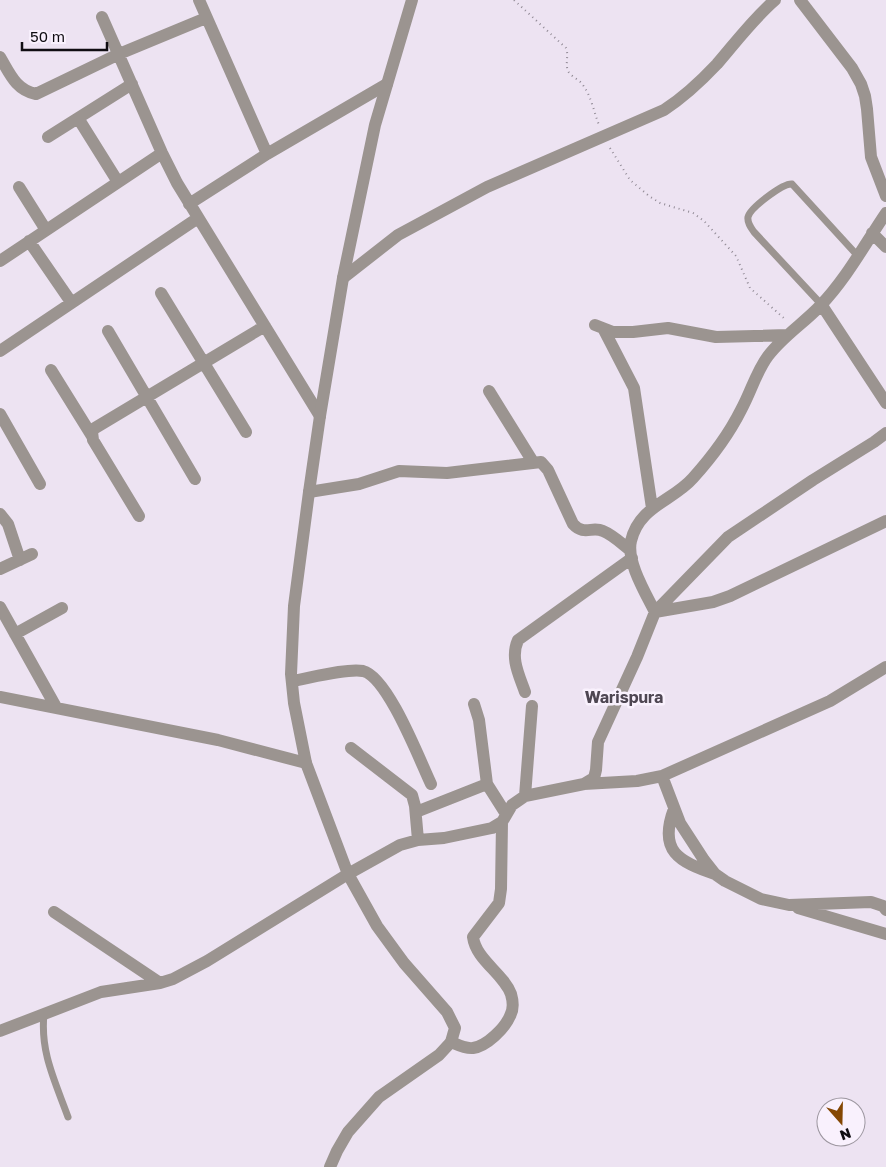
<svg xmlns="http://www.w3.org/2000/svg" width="886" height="1167" font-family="'Golos Text',sans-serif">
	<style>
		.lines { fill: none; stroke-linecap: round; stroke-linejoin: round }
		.path { stroke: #908994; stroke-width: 2; stroke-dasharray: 1 4; stroke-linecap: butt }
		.service { stroke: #9b9490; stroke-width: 7 }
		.minor { stroke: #9b9490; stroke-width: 12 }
		.tertiary { stroke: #9b9490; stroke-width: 12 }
		.labels { text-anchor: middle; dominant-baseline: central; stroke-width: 5; stroke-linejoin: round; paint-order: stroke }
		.quarter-label { font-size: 16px; font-weight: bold; fill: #4e4652; stroke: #f9f1fd }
	</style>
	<rect width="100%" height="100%" fill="#ede3f2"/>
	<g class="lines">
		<!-- path -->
		<path class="path" d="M514,0L566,48C569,55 565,64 568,71C571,77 579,79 583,85C591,96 594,112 599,125
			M610,148L630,180L649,196L660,203L693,213L704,221L736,256L750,288L786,320"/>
		<!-- service -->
		<path class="service" d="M821,304L754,232C751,228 747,223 748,217C750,208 783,183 792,184L857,255
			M44,1014C40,1052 55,1081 68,1117"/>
		<!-- minor -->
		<path class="minor" d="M199,0L267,154
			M800,0L852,68L861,84L865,96L867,109L871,157L886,196
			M102,17L162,153L177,183L320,416
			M0,57C10,74 16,90 36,94L119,54L206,18
			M78,118L118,182
			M48,137L132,84
			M19,187L46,230
			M189,204L267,154L387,84
			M886,213C865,244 846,279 820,306C804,323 783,336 768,356C756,372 751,392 741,410C729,434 711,458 693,478C673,501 639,506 631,541C626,561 646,594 655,612L713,602L730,596L886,521
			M872,233L886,247
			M29,241L71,302
			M0,261L162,153
			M343,278L398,235L487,187L664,110C684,97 701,81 717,64C736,42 753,19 775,0
			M161,293L246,432
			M821,304L886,403
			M595,325L613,332H633L668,328L716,337L787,335
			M604,330L634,388L652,508
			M108,331L195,479
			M0,351L198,218
			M51,370L92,436
			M489,391L533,462
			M0,414L40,484
			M309,492L359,484L399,471L447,473L541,462L548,470L573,524C584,536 592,526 603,531C613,535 622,544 630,550
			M0,514L8,524L20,560
			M139,516L93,440L92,432L95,428L265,326
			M0,569L32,554
			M0,607L56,707
			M15,634L62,608
			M292,681C310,678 347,668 363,671C388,677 420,761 431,784
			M525,692C519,675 510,658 518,640L632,558
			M0,697L218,740L306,763
			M474,704L479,720L487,784L506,814
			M351,748L412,795L415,806L418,840
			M662,776L680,823L704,860L715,874L725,881L761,899L789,905L871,902L883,906L886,910
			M584,784L637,781L662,776L830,701L886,667
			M525,796L532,706
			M674,809C658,851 679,862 715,874
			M416,812L487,784
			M798,908L886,934
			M54,912L160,983
			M0,1031L101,992L160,983L173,979L207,961L348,874L400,845L418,840L444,838L492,828L502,822L512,805L525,796L584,784L594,778L596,770L598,742L637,657L655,612L728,537L813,480L874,442L886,433
			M451,1042C458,1045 466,1049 473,1048C487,1046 505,1028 510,1016C514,1009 513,1001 511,994C503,973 476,960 473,937L499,903L501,889L502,822"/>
		<!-- tertiary -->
		<path class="tertiary" d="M330,1167L337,1151L348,1132L379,1097L439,1055L451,1042L455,1028L447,1012L404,963L377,926L348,874L306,763L294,703L291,674L294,606L309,492L320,416L343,278L375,125L412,0"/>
	</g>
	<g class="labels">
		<!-- quarter labels -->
		<g class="quarter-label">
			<text x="624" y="697">Warispura</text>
		</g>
	</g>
	<!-- north arrow -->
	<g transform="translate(841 1122) rotate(160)"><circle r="24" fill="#f9f1fd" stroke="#9c969f"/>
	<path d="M0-4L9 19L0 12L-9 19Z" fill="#844703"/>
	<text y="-8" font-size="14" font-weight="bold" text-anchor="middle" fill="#100d12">N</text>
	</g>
	<!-- scale -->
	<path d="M22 42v8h85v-8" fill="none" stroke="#100d12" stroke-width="2.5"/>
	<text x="30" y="42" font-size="15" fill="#100d12" stroke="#f9f1fd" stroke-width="4" paint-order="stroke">50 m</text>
</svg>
